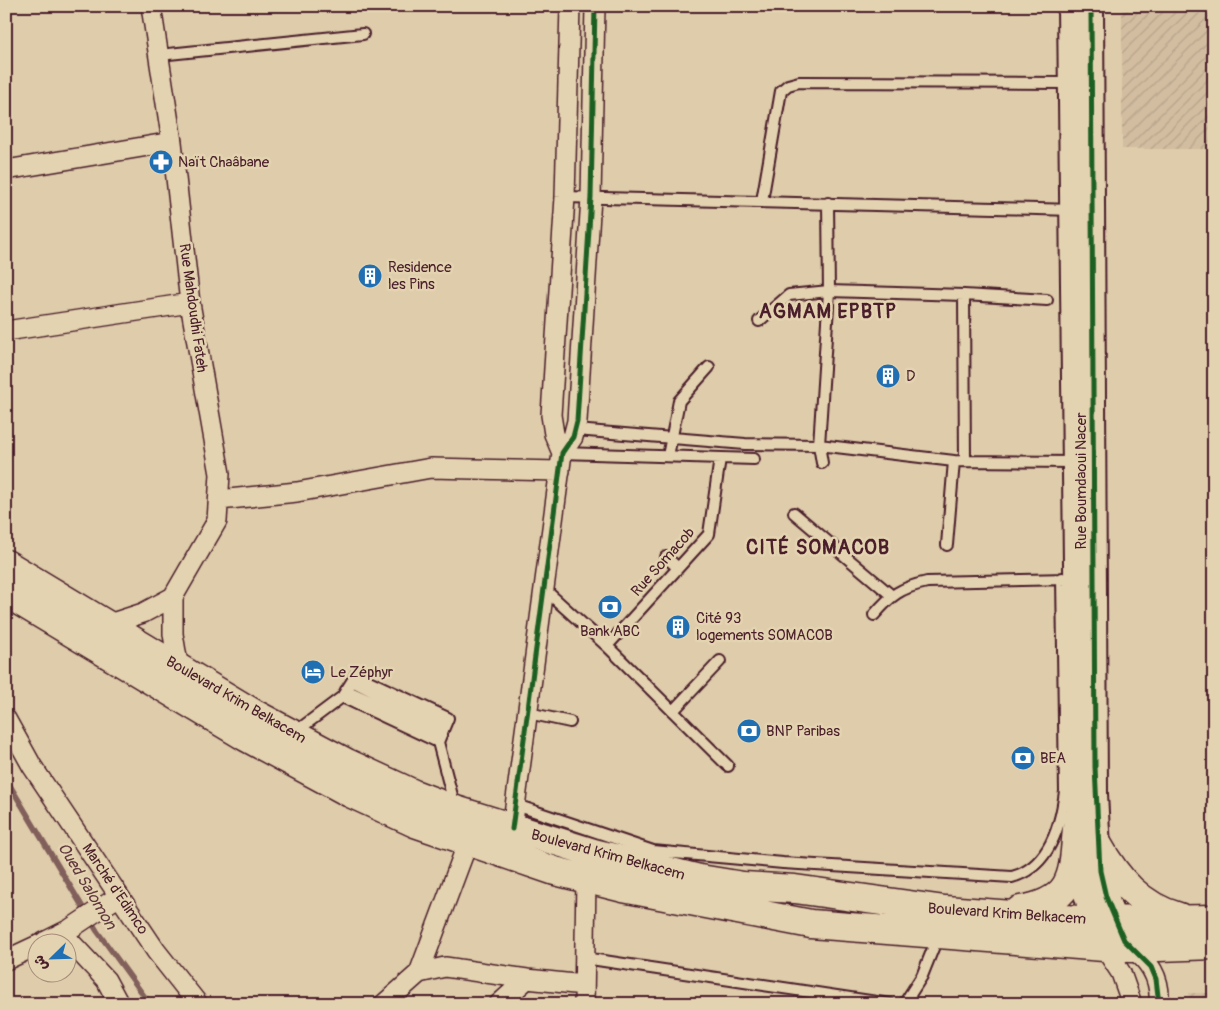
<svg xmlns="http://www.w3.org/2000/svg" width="1220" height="1010" font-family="Pangolin,'Playpen Sans Arabic',sans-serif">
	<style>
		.industrial { fill: url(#industrial-furrows) }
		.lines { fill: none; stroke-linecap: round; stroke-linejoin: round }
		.stream { stroke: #815f5a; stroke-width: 5.5 }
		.service-casing { stroke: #4a1f2b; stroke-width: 14 }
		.minor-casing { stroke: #4a1f2b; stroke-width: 22 }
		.tertiary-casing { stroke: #4a1f2b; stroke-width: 28 }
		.primary-casing { stroke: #4a1f2b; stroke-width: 31 }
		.service { stroke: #e4d3b0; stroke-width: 10 }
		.minor { stroke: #e4d3b0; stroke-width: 19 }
		.tertiary { stroke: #e4d3b0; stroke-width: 24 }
		.primary { stroke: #e4d3b0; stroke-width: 28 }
		.cycleway-casing { stroke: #e4d3b0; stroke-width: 8 }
		.cycleway { stroke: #1b5e20; stroke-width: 5 }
		.labels { text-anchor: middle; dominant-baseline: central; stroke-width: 5; stroke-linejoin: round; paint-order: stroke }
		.poi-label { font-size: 15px; fill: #4a1f2b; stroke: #e4d3b0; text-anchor: start }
		.street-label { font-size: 15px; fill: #4a1f2b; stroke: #e4d3b0 }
		.water-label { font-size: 16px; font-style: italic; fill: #613a3f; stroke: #e4d3b0 }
		.district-label { font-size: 20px; font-weight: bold; letter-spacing: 1px; fill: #4a1f2b; stroke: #e4d3b0 }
	</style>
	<defs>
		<pattern id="industrial-furrows" width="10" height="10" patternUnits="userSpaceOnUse" patternTransform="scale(1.25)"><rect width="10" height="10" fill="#d2bda0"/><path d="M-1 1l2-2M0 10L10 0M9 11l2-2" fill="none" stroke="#b6a28a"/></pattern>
	</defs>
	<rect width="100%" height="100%" fill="#deccab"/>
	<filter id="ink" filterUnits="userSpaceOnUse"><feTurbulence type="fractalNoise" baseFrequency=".02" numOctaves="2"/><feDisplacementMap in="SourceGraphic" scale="10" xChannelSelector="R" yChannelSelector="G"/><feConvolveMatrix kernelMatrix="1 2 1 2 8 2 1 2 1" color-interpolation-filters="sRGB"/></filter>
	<g filter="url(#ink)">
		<!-- industrial -->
		<path class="industrial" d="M1122,6H1214V149H1122Z
			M1189,993H1214V1004H1190Z"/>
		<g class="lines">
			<!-- stream -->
			<path class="stream" d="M6,779L97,931L150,1004"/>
			<defs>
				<path id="service" d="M159,55L363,34
					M565,197L1074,210
					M762,201L781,91L788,85L799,82L1070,83
					M964,295L965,461
					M759,321L789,295L829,291L964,295L1047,300
					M576,430L745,444L819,445L954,461
					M562,453L754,459
					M668,456L679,401L709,367
					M822,463L819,445L829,291L828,203
					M794,513L891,595
					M947,545L954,461L1075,462
					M666,557L678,568
					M544,589L607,646L728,766
					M874,615C891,595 900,588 927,582L1068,579
					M607,646L709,534L720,458
					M352,681L444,727
					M346,690L441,734
					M342,697L356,675L448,718L438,742
					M673,711L720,661
					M528,713L570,722
					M294,733L342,697L438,742L455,807
					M516,805L653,851L783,863L1012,877C1049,867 1061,825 1065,791L1062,578
					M584,958L890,1004
					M904,1004L922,976L938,936"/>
				<path id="minor" d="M151,6L172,142L190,303L220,474L217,521L173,597V634L179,670
					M6,170L172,142
					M6,331L190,303
					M562,453L554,434L551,415L565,197L570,6
					M219,500L297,492L431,468L560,471
					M109,624L143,613L173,597
					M6,719L32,766L156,951L198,1004
					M512,829L562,453L573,437L577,421L591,197L595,6
					M62,933L106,980L119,1004
					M44,942L70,929L119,896
					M1104,947L1121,973L1132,1004
					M1131,948C1150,961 1161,979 1159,1004
					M6,960L38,945
					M419,973L468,842
					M384,1004L419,973L445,967L527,979L584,985
					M499,1004L527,979
					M584,1004L586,879"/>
				<path id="tertiary" d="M1070,6L1079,842L1084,887L1099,937
					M1091,6L1095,794C1098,843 1097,893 1122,936"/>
				<path id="primary" d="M6,564L253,713L347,763L414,794L456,810L594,853L700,879L743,886L795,889L945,910L1092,921L1214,919
					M6,593L246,737L350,793L415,823L555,871L623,888L811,924L1104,947L1131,948L1214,945
					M1098,845C1117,879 1140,906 1179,917
					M1020,910C1080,900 1072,869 1078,819"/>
			</defs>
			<!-- service casing -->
			<use href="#service" class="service-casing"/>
			<!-- minor casing -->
			<use href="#minor" class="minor-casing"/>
			<!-- tertiary casing -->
			<use href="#tertiary" class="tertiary-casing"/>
			<!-- primary casing -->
			<use href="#primary" class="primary-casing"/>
			<!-- service -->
			<use href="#service" class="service"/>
			<!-- minor -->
			<use href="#minor" class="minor"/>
			<!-- tertiary -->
			<use href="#tertiary" class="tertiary"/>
			<!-- primary -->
			<use href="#primary" class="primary"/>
			<defs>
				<path id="cycleway" d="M1091,6L1095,767L1100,871L1106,897L1124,940L1151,967L1156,979L1159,1004
					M512,829L562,453L573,437L577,421L591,197L595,6"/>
			</defs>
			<!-- cycleway casing -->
			<use href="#cycleway" class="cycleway-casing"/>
			<!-- cycleway -->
			<use href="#cycleway" class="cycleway"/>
		</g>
	</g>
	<!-- icons -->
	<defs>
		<symbol id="pharmacy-disc" viewBox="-11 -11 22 22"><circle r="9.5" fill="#1f6fb2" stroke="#e4d3b0"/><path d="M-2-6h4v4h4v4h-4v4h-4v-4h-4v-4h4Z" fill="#fff"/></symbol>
		<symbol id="building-disc" viewBox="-11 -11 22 22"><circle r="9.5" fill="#1f6fb2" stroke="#e4d3b0"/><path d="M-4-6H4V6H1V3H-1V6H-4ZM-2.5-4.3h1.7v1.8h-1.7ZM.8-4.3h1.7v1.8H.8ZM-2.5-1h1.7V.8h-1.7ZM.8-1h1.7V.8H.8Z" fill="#fff"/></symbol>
		<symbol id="bank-disc" viewBox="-11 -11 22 22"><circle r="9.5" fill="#1f6fb2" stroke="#e4d3b0"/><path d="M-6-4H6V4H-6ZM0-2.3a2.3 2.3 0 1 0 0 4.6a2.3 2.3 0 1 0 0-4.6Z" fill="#fff"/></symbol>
		<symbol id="hotel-disc" viewBox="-11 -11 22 22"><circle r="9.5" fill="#1f6fb2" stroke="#e4d3b0"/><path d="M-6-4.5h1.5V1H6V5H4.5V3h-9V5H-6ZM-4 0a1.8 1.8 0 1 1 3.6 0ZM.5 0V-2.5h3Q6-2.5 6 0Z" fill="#fff"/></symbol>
	</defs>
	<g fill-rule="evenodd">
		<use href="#pharmacy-disc" x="147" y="148" width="28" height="28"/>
		<use href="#building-disc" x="356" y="262" width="28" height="28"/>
		<use href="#building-disc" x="874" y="362" width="28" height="28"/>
		<use href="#bank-disc" x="596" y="593" width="28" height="28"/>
		<use href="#building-disc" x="664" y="613" width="28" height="28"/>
		<use href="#hotel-disc" x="299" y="658" width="28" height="28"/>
		<use href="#bank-disc" x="735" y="717" width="28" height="28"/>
		<use href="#bank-disc" x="1009" y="744" width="28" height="28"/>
	</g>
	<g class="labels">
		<!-- poi labels -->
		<g class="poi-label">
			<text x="178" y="162">Naït Chaâbane</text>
			<text x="388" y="267">Residence<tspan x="388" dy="17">les Pins</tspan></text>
			<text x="906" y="376">D</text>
			<text x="696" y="618">Cité 93<tspan x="696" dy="17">logements SOMACOB</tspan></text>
			<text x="610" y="631" text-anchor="middle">Bank ABC</text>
			<text x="330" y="672">Le Zéphyr</text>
			<text x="766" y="731">BNP Paribas</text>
			<text x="1040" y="758">BEA</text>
		</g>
		<!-- street labels -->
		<g class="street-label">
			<text transform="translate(193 308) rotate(82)">Rue Mahdoudhi Fateh</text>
			<text transform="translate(1081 481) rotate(-90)">Rue Boumdaoui Nacer</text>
			<text transform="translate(663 562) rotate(-48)">Rue Somacob</text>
			<text transform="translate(236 700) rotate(30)">Boulevard Krim Belkacem</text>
			<text transform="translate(608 855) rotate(15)">Boulevard Krim Belkacem</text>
			<text transform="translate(115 889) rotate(56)">Marché d'Edimco</text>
			<text transform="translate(1007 914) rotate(4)">Boulevard Krim Belkacem</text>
		</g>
		<!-- water labels -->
		<g class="water-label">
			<text transform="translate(87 886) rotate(59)">Oued Salomon</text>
		</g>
		<!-- district labels -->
		<g class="district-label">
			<text x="828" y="311">AGMAM EPBTP</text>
			<text x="818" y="547">CITÉ SOMACOB</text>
		</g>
	</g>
	<!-- margin -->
	<rect width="1220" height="1010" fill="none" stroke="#e4d3b0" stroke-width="25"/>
	<rect x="12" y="12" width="1195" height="985" fill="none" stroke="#4a1f2b" stroke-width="2" filter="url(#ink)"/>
	<!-- north arrow -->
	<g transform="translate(52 958) rotate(247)"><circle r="24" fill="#e4d3b0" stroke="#a68b7b"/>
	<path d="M0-4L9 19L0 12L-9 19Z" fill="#1f6fb2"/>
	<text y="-8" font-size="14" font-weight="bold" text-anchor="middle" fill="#4a1f2b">ش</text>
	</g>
</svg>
